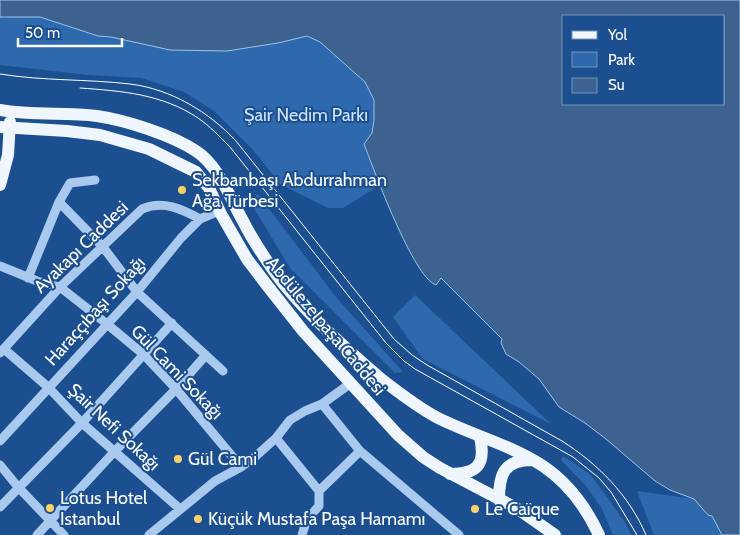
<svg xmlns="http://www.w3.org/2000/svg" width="740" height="535" font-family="Cabin,sans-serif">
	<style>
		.green { fill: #2e69ad }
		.water { fill: #3c6290; stroke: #9cc4f0; fill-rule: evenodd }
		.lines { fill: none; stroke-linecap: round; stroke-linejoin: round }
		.minor { stroke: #a9c9ee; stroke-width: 9 }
		.major { stroke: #f0f6ff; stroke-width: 12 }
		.tram { stroke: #fff; stroke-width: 1 }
		.poi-dot { fill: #ffd166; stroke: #1b4f8f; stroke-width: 2 }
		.labels { text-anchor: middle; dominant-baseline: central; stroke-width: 4; stroke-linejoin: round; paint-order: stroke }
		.park-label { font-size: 18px; fill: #cfe3fa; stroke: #1b4f8f }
		.poi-label { font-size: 18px; fill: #fff; stroke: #1b4f8f; text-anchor: start }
		.street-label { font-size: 18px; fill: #fff; stroke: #1b4f8f }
	</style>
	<rect width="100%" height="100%" fill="#1b4f8f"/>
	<!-- green -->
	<path class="green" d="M0,17H40L98,36L111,37L278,43L306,36L320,42L365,82L374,100V120L372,133L364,144L380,185L343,208H328L280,184L254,151L214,111L184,92L141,78L88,75L0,65Z
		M258,194L336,297L403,372L395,373L290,268L249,200Z
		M415,295L551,424L423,359L393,317Z
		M563,456L590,474L625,522L631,535H613L602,509L586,486L561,460Z
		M637,491L694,499L708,515L712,516L722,535H654Z"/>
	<!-- water -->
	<path class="water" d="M0,0H740V535H722L712,516L708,515L694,499L670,490L655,481L606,439L585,423L559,407L539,379L519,362L506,354L501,343L502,339L441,278L436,285C413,277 374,170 364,144L372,133L374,120V100L365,82L320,42L307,36L278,43L227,51L170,50L111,37L98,36L40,17H0ZM564,16H724V104H564Z"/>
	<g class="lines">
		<!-- minor -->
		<path class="minor" d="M59,202L103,247L137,292L223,371
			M0,266L37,281L60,287L107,324L143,354L176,389L241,467
			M28,278L59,202L70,183L95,180
			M4,349L48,387L82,423L180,509
			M0,353L60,287L142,209C163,200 182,209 200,219
			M322,404L360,451L459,535
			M276,438L319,491V506L307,519L302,535
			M0,441L137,292L181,238L200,219L219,211
			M0,465L18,487L64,535
			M319,491L360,451
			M0,507L82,423L172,323
			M37,535L115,451L176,389L206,355
			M149,535L215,481L241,467L256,456L276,438L290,420L305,411L322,404L351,383"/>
		<!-- major -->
		<path class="major" d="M0,110C32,116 65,112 97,116C125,120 172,135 196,151C219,166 230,198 243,221C252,239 264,257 276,274C302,310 346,349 380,378C398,392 417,407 438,418C472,435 511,445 543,466C568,483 587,509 599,535
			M0,127L67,131L100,135L149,149L196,172L209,188L221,214L247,259L266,284L303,331L398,435L423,457L440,468L518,509L555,535
			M0,185L8,155L10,122
			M450,474C478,474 486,464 480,437
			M499,500C499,474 504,460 532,460"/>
		<!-- tram -->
		<path class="tram" d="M0,74C43,81 87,79 130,84C171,89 209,112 236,141L394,339L412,355L427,365L562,441C598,464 629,495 646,535
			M80,88C122,91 162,94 198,118C210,126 220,137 230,147L386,343L404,361L415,369L573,457L599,478L611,492L637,535"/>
	</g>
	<!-- markers -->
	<g class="poi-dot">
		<circle cx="182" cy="190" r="5"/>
		<circle cx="178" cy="459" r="5"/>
		<circle cx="50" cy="508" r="5"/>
		<circle cx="475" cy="509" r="5"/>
		<circle cx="198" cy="519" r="5"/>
	</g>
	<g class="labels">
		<!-- park labels -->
		<g class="park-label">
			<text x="306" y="115">Şair Nedim Parkı</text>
		</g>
		<!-- poi labels -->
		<g class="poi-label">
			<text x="192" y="180">Sekbanbaşı Abdurrahman<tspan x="192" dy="21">Ağa Türbesi</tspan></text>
			<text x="188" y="459">Gül Cami</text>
			<text x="60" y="498">Lotus Hotel<tspan x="60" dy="21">Istanbul</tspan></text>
			<text x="485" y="509">Le Caïque</text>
			<text x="208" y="519">Küçük Mustafa Paşa Hamamı</text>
		</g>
		<!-- street labels -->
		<g class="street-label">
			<text transform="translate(81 247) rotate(-44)">Ayakapı Caddesi</text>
			<text transform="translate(95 311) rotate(-48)">Haraççıbaşı Sokağı</text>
			<text transform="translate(326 326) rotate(50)">Abdülezelpaşa Caddesi</text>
			<text transform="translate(177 372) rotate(46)">Gül Cami Sokağı</text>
			<text transform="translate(114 427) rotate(43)">Şair Nefi Sokağı</text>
		</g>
	</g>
	<!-- legend -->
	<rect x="562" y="15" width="162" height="90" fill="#1b4f8f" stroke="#7695bc"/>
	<rect x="572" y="31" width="25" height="8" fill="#f0f6ff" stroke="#7695bc"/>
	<text x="608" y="40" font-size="15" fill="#ffffff">Yol</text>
	<rect x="572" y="52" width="25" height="15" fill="#2e69ad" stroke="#7695bc"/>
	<text x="608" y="65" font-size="15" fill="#ffffff">Park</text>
	<rect x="572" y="78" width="25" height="15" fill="#3c6290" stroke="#7695bc"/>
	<text x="608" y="90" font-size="15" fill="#ffffff">Su</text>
	<!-- scale -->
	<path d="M18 38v8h104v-8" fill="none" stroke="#ffffff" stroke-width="2.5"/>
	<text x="25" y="38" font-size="15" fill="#ffffff" stroke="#1b4f8f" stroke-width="4" paint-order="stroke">50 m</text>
</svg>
